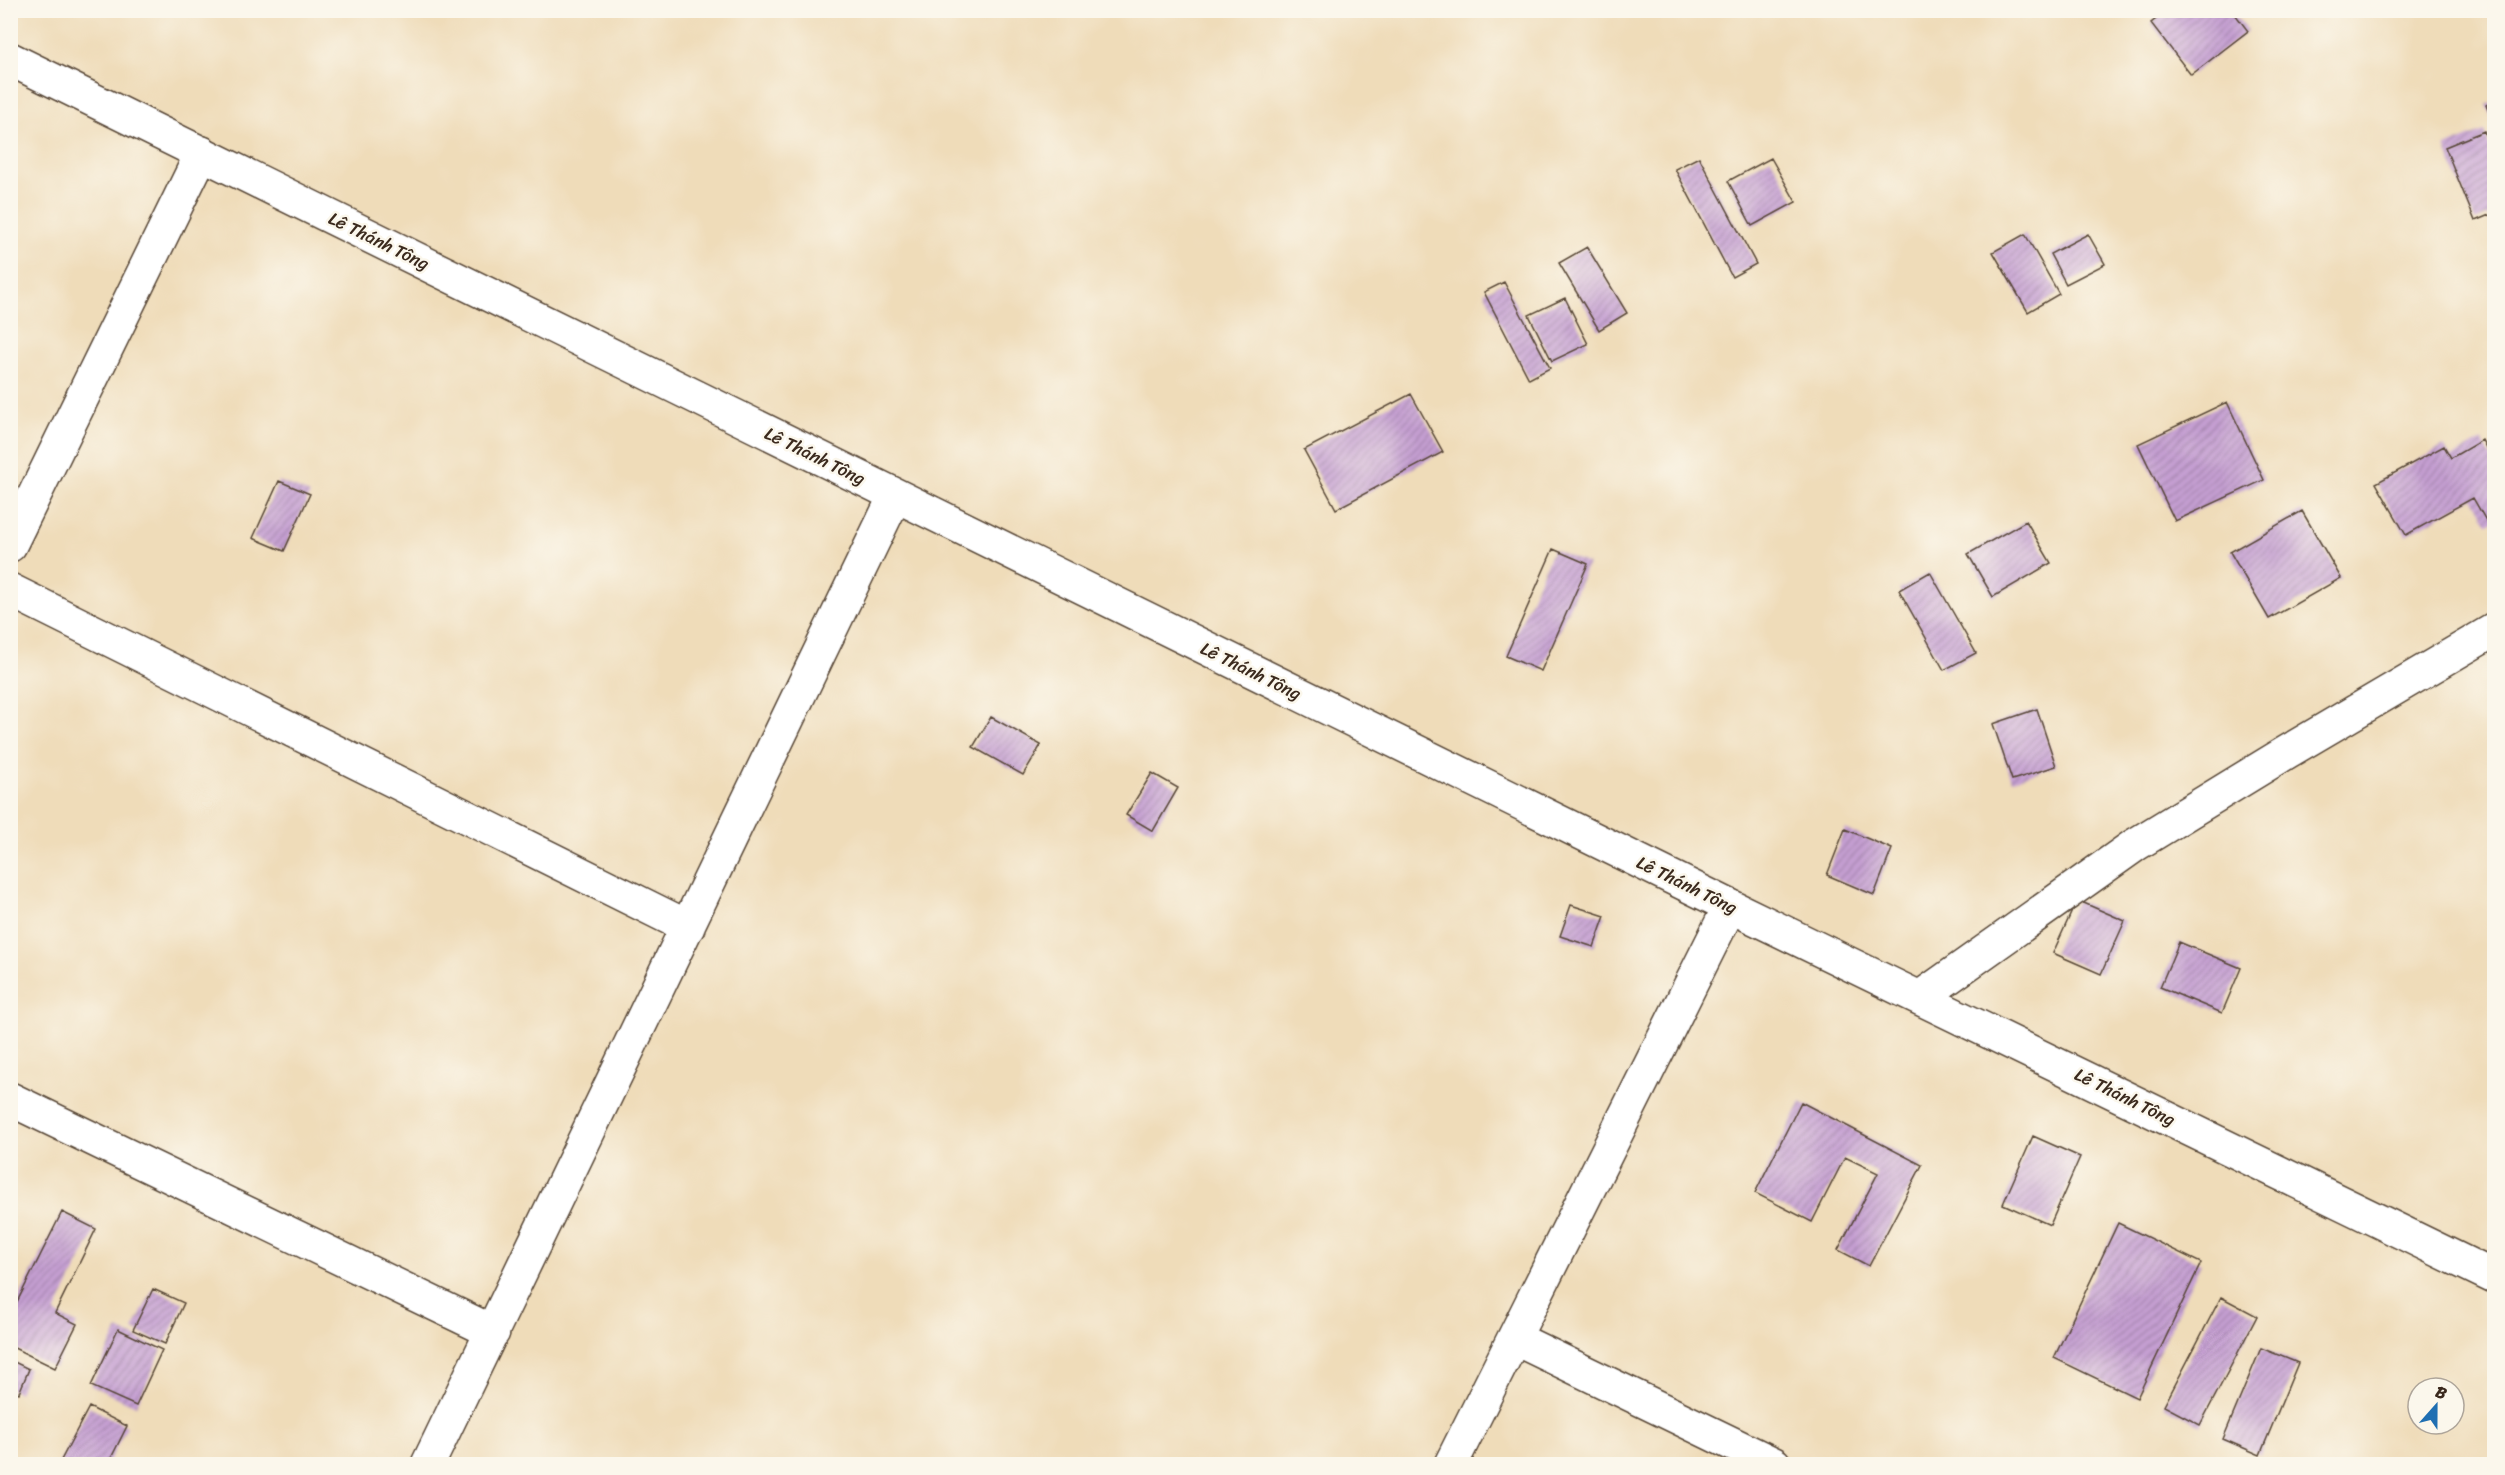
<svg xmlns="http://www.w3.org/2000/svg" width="2505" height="1475" font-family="Sriracha,sans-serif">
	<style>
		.building { fill: url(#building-hatch) }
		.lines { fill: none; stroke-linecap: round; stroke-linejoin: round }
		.minor-casing { stroke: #564535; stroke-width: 36 }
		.tertiary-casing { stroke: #564535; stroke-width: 36 }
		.minor { stroke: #fff; stroke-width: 33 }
		.tertiary { stroke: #fff; stroke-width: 33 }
		.labels { text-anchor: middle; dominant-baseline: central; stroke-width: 5; stroke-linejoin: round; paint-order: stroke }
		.street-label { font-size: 18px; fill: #3b2a1e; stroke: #fbf7ec }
	</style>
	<defs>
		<pattern id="building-hatch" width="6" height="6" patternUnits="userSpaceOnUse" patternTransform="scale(1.5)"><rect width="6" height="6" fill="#c59fd2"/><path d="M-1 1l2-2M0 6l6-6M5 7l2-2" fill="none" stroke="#a182aa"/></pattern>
	</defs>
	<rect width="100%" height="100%" fill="#fbf7ec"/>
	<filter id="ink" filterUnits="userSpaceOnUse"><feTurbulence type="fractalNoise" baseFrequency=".0167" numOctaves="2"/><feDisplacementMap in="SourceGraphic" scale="12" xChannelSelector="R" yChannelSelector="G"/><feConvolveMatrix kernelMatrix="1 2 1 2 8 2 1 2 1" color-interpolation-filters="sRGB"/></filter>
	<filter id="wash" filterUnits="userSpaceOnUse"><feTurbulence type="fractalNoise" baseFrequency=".008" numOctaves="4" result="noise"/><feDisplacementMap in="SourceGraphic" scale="24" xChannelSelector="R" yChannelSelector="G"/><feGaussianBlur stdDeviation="1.35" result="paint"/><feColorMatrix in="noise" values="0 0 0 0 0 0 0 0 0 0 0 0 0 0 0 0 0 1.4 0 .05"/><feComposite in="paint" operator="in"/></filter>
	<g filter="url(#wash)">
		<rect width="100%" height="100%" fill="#efdcb9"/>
		<g id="blocks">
			<!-- building -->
			<path class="building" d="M2168,10H2232L2248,31L2191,75L2151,23Z
				M2494,101V124L2486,105Z
				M2484,131L2494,157V213L2475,221L2445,147Z
				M1699,157L1756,264L1732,277L1675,169Z
				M1771,158L1796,202L1752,226L1728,181Z
				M2025,234L2059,294L2028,312L1993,252Z
				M2088,234L2105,264L2066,284L2050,254Z
				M1587,247L1627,313L1599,330L1559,263Z
				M1504,282L1550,368L1529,379L1484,292Z
				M1565,298L1588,344L1552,361L1529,315Z
				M1411,394L1443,452L1336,509L1304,450Z
				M2227,402L2264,480L2175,521L2138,444Z
				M2482,440L2494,463V521L2488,524L2473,498L2406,535L2376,483L2444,446L2451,458Z
				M279,481L310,494L284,551L253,538Z
				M2302,511L2341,578L2269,619L2230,552Z
				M2026,521L2051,563L1993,597L1968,554Z
				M1553,549L1588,564L1541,671L1506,656Z
				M1930,572L1976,653L1944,670L1899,590Z
				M2037,709L2056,766L2012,780L1993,724Z
				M991,717L1041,745L1023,775L973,747Z
				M1152,773L1178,788L1153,831L1126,815Z
				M1845,829L1892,849L1874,895L1827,875Z
				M2077,900L2125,921L2101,974L2053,953Z
				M1571,905L1605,916L1594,947L1560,936Z
				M2179,942L2241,968L2222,1013L2160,987Z
				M1801,1102L1922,1165L1869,1266L1838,1250L1878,1173L1845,1157L1812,1222L1755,1193Z
				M2033,1136L2080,1157L2050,1225L2003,1204Z
				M62,1212L96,1229L55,1313L77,1324L55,1368L10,1346V1316Z
				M2118,1223L2201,1263L2137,1398L2054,1358Z
				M153,1289L184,1303L165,1344L133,1330Z
				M2221,1297L2257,1316L2200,1425L2164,1406Z
				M118,1329L162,1350L136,1406L91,1386Z
				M2261,1348L2298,1363L2260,1455L2223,1439Z
				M10,1360L29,1369L19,1393L10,1389Z
				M89,1407L127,1426L108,1464H59Z"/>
		</g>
	</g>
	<g filter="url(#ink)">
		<use href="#blocks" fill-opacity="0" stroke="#564535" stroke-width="1.5"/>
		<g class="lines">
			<defs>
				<path id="minor" d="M10,545L202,153
					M10,590L688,927
					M1921,997L2135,845L2287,752L2494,630
					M10,1099L493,1332
					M1514,1338L1774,1464
					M428,1464L895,496
					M1451,1464L1730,906"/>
				<path id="tertiary" d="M10,59L1730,906L2494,1277"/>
			</defs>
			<!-- minor casing -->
			<use href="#minor" class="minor-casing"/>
			<!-- tertiary casing -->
			<use href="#tertiary" class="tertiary-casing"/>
			<!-- minor -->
			<use href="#minor" class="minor"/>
			<!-- tertiary -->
			<use href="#tertiary" class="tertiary"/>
		</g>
	</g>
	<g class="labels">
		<!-- street labels -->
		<g class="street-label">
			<text transform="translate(379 241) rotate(26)">Lê Thánh Tông</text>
			<text transform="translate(815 456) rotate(26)">Lê Thánh Tông</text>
			<text transform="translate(1251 671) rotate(26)">Lê Thánh Tông</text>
			<text transform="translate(1687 885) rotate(26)">Lê Thánh Tông</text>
			<text transform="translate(2125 1097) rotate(26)">Lê Thánh Tông</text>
		</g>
	</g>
	<!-- margin -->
	<rect width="2505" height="1475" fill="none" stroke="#fbf7ec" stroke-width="36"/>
	<!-- north arrow -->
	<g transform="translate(2436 1406) rotate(21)"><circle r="28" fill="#fbf7ec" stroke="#aea59a" stroke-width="1.5"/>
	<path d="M0-4.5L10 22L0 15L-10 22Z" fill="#1f6fb2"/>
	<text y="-9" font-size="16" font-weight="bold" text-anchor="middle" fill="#3b2a1e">B</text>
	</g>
</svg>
